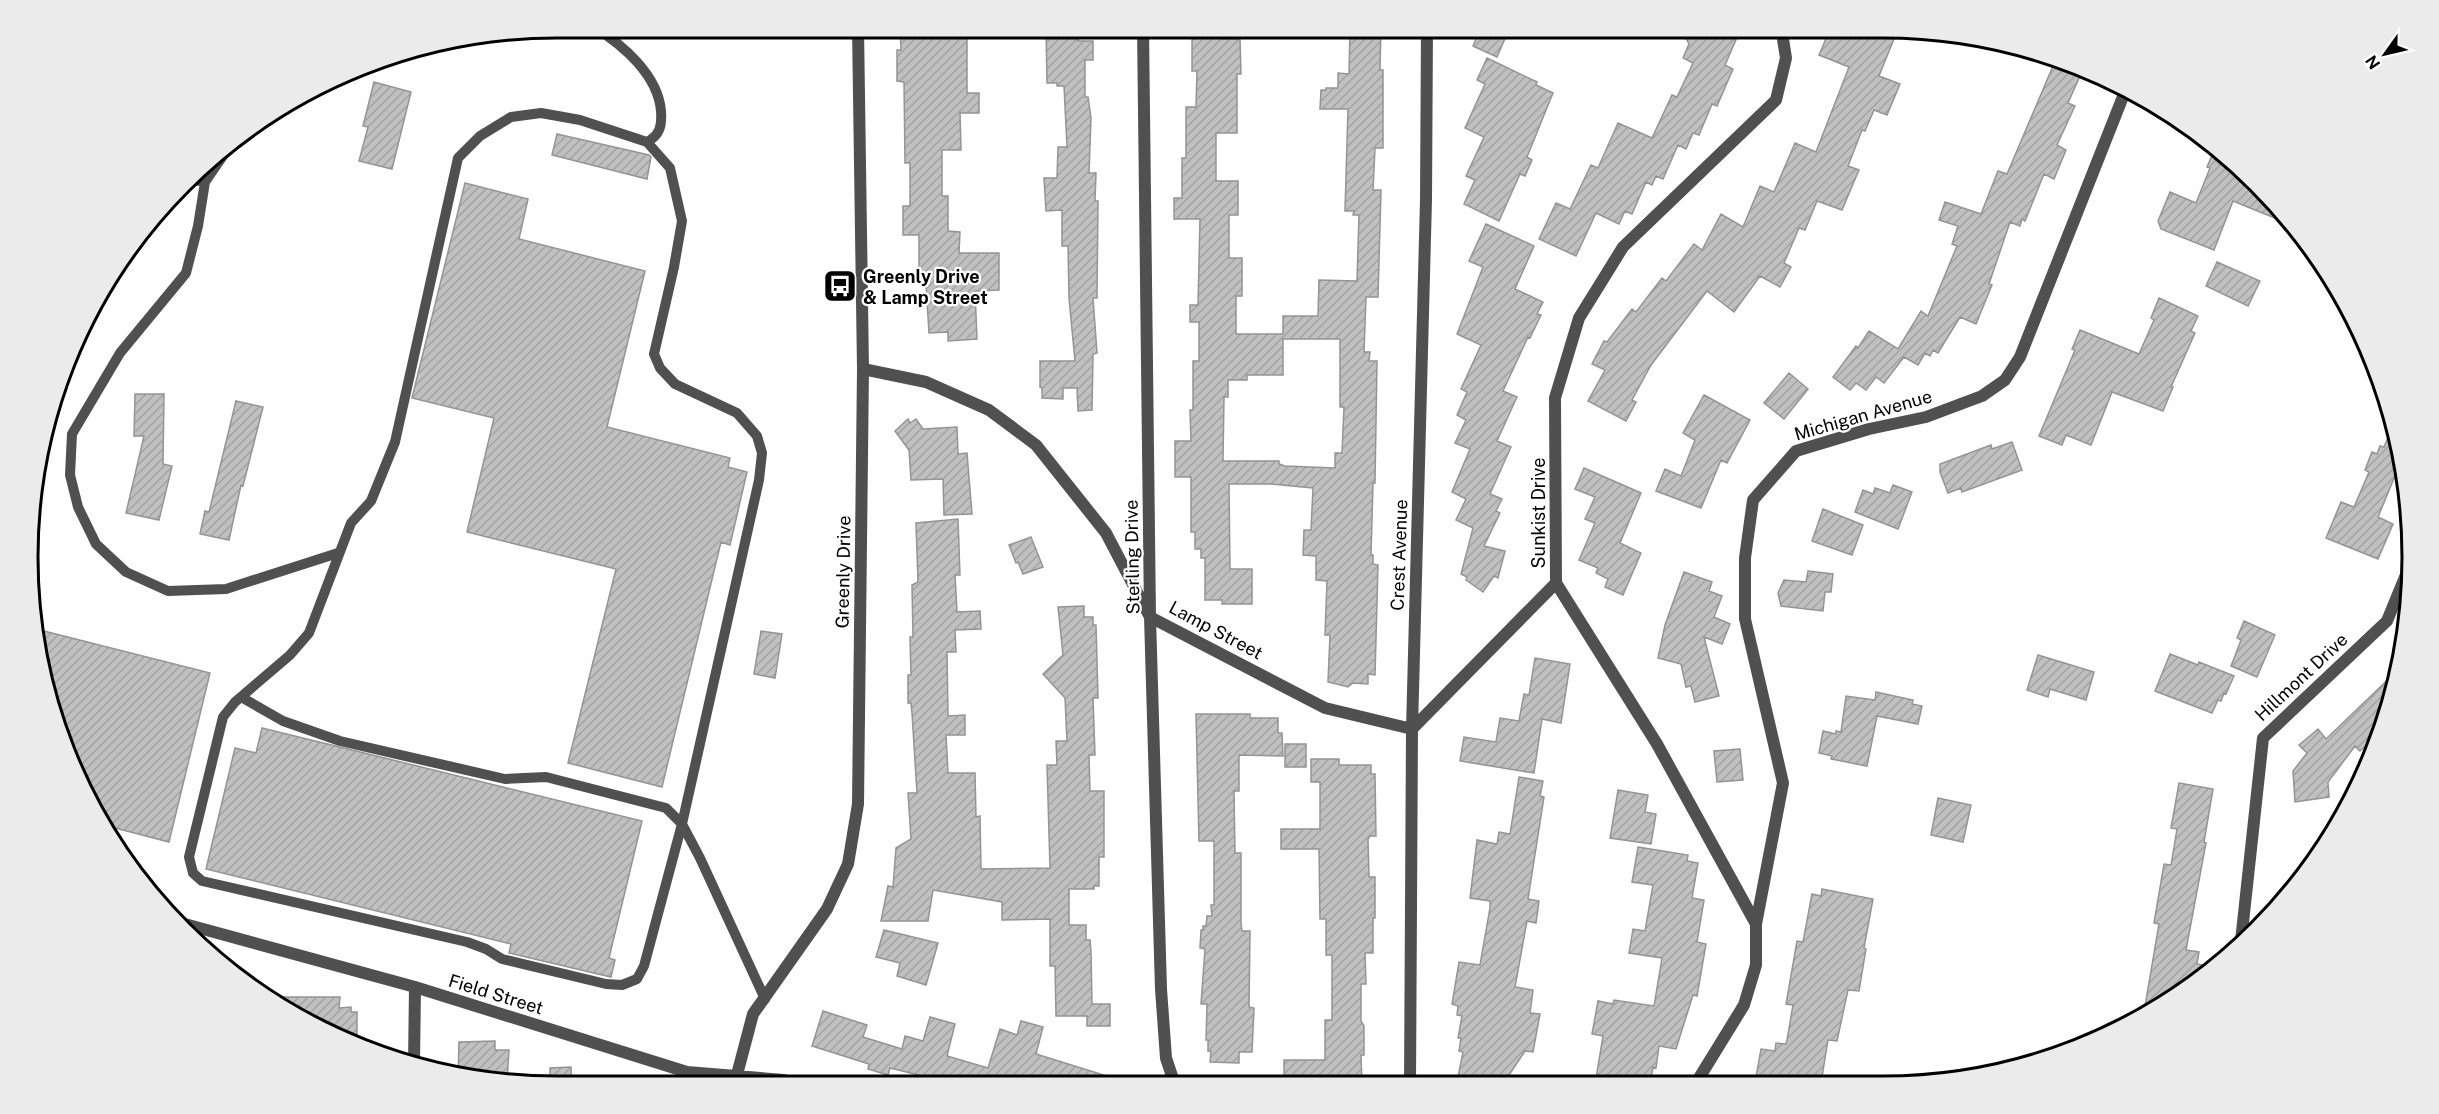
<svg xmlns="http://www.w3.org/2000/svg" width="2439" height="1114" font-family="'Public Sans',sans-serif">
	<style>
		.building { fill: url(#building-hatch); stroke: #949494; stroke-width: 1.5; fill-rule: evenodd }
		.lines { fill: none; stroke-linecap: round; stroke-linejoin: round }
		.lane { stroke: #505050; stroke-width: 10 }
		.street { stroke: #505050; stroke-width: 12 }
		.labels { text-anchor: middle; dominant-baseline: central; stroke-width: 4.5; stroke-linejoin: round; paint-order: stroke }
		.poi-label { font-size: 18px; font-weight: bold; fill: #000; stroke: #fff; text-anchor: start }
		.street-label { font-size: 18px; fill: #000; stroke: #fff }
		.rim { fill: none; stroke: #000; stroke-width: 3 }
	</style>
	<defs>
		<pattern id="building-hatch" width="6" height="6" patternUnits="userSpaceOnUse" patternTransform="scale(1.5)"><rect width="6" height="6" fill="#c0c0c0"/><path d="M-1 1l2-2M0 6l6-6M5 7l2-2" fill="none" stroke="#a3a3a3"/></pattern>
	</defs>
	<rect width="100%" height="100%" fill="#fff"/>
	<!-- building -->
	<path class="building" d="M900,27H967V93H979V113H960L961,150H942V196H948V231L960,232L959,253H999V290L975,291L977,339L948,341V332L929,333L926,285L925,278H919V235H903V206H910V163H905L904,82L897,81V50H901Z
		M1046,27H1077L1078,41H1093V60H1085V97H1088L1091,118L1089,173H1096L1095,201H1098L1097,298H1093L1097,353L1093,354L1092,410L1078,411L1077,388H1063V399L1042,398V388L1040,387V361H1075L1069,298L1068,246H1062V210L1046,211L1044,178H1057L1058,147H1067L1064,86H1057V83H1047Z
		M1195,27H1220L1221,39H1240L1241,74H1237V133H1216V181H1238V215H1229V258H1242V296H1236V334H1283V316H1318L1319,280L1357,281L1359,215H1353L1354,211H1345L1348,109H1320L1321,90H1326V88H1338V73L1349,74L1350,27H1381L1380,70H1383V148H1375L1373,190H1381L1378,297H1366L1364,352H1370L1369,361H1377L1375,483H1373L1371,555H1373V564L1378,565L1375,675L1368,674V684L1353,683L1348,687L1328,682L1330,635H1325L1327,581L1316,580V556L1303,555L1304,530H1311L1313,488L1271,484H1229L1230,569H1252V604H1222V600H1205V558H1201V549H1195V532H1191V477H1175V441H1191L1190,410H1193V361H1199V322H1190V305H1198L1200,219H1174V198H1182V158H1186V107H1196L1197,71H1192V39H1195ZM1283,339H1340V407H1344L1342,453H1335V468L1285,466L1279,464V461H1223L1224,397H1228V380H1247V375H1283Z
		M1481,27H1510L1497,57L1473,46Z
		M1680,27H1737L1734,33L1738,35L1725,65L1733,69L1717,106L1712,104L1699,135L1693,133L1686,149L1678,145L1663,179L1656,176L1652,185L1646,182L1632,214L1625,211L1619,224L1596,213L1576,256L1539,239L1556,203L1570,209L1591,165L1598,168L1618,123L1652,138L1672,95L1677,97L1693,63L1683,58L1689,44Z
		M1831,27L1898,29L1879,76L1900,84L1887,115L1874,110L1865,131L1862,130L1848,166L1859,170L1842,210L1817,201L1805,230L1799,228L1784,263L1791,267L1780,287L1760,276L1734,312L1707,291L1651,365L1632,400L1636,402L1626,421L1588,401L1605,370L1592,364L1604,341L1607,342L1632,309L1636,312L1662,278L1666,281L1694,244L1702,250L1721,214L1743,227L1760,186L1774,192L1795,143L1816,152L1849,67L1819,55Z
		M1487,58L1537,82L1536,85L1553,93L1527,157L1532,160L1525,176L1520,174L1499,221L1464,204L1475,180L1466,176L1484,137L1465,128L1485,84L1477,80Z
		M2056,59L2084,67L2068,103L2075,106L2057,145L2066,150L2054,179L2044,174L2025,221L2022,219L2020,226L2010,222L1989,284L1992,285L1976,324L1960,317L1938,353L1933,350L1930,356L1925,353L1918,365L1904,357L1884,383L1876,377L1866,390L1856,383L1850,390L1833,377L1856,346L1858,348L1869,331L1898,349L1921,311L1928,316L1957,246L1952,244L1958,226L1939,220L1945,202L1981,214L1998,171L2007,174Z
		M374,82L411,92L392,169L359,161L368,127L363,126Z
		M557,134L649,155L651,157L647,179L552,155Z
		M2215,148L2257,182L2292,225L2233,201L2214,250L2161,229L2158,221L2170,192L2196,203L2210,168L2207,167Z
		M465,183L528,199L519,239L645,271L607,427L730,458L728,467L747,472L730,545L721,542L662,787L568,763L616,569L467,532L494,418L412,398Z
		M1486,224L1534,246L1515,289L1543,302L1537,314L1541,315L1530,338L1528,337L1503,391L1517,397L1497,441L1511,447L1490,494L1502,499L1496,511L1500,513L1484,546L1505,551L1498,578L1494,576L1483,592L1466,580L1467,577L1461,574L1473,528L1456,520L1466,499L1452,492L1470,449L1455,443L1466,420L1457,415L1467,392L1461,389L1481,345L1457,334L1483,267L1469,261Z
		M2217,262L2260,281L2248,306L2206,286Z
		M2159,298L2198,316L2191,331L2195,333L2171,387H2173L2163,411L2112,392L2091,445L2066,435L2062,445L2039,436L2075,350L2072,349L2080,330L2139,354L2154,320L2151,318Z
		M1789,373L1808,389L1784,419L1764,403Z
		M135,394H164L163,464L172,466L159,520L126,513L144,436H134Z
		M1704,395L1750,420L1727,463L1721,460L1701,508L1656,491L1665,469L1681,476L1695,440L1683,433Z
		M236,401L263,407L243,486L241,485L229,540L200,534L205,511L209,512Z
		M908,419L910,423L916,419L923,429L957,427L958,454L967,453L972,514L944,515L943,479L911,480L909,450L895,431Z
		M2393,425L2402,459L2378,517L2393,524L2378,559L2326,538L2341,502L2354,507L2369,472L2365,470L2372,452L2377,454L2380,446L2384,447Z
		M2012,442L2022,470L1962,492L1961,488L1948,493L1940,472V464L1991,445L1992,449Z
		M1584,468L1641,493L1620,543L1641,553L1623,595L1605,587L1608,579L1596,573L1598,568L1579,560L1595,523L1585,519L1595,497L1575,489Z
		M1893,485L1912,492L1898,529L1855,512L1863,490L1873,494L1875,488L1890,493Z
		M1823,509L1863,525L1852,555L1812,541Z
		M958,519L960,575H955L957,612L980,611L981,629L955,630L956,652H947L948,716L965,715V735H946L948,773H975L976,817L980,816L981,869L1050,868L1047,765H1057L1056,741H1067L1065,698L1043,674L1063,655L1058,607L1084,606V617H1093V625H1096L1098,698H1093L1095,755H1089L1090,791H1104V857H1099V886H1094V889H1069V925H1086V940H1090L1091,952L1092,1004H1110V1026H1087V1016H1056L1055,966H1050V919L1002,920V902L933,890L928,921H881L888,886L893,887L896,848L911,839L908,793H917L912,713L911,703H908V675H911L910,637H913L912,585L918,582L916,523Z
		M1031,537L1043,567L1023,574L1018,562L1016,563L1009,545Z
		M1808,571L1833,574L1831,592H1825L1823,611L1781,606L1778,593L1784,580L1806,582Z
		M1684,572L1712,582L1709,591L1722,596L1714,617L1730,624L1722,644L1704,637L1719,696L1695,702L1691,686L1686,687L1681,664L1658,658L1665,625Z
		M2244,621L2275,635L2257,677L2231,666L2241,640L2237,638Z
		M32,628L210,673L169,842L100,824L98,822L55,728Z
		M761,631L782,634L775,678L754,674Z
		M2170,654L2198,665L2199,662L2234,676L2226,694L2224,693L2221,701L2218,700L2212,713L2155,691Z
		M2038,655L2094,672L2086,700L2050,689L2048,697L2027,690Z
		M1535,658L1570,664L1561,723L1542,719L1534,773L1460,761L1464,737L1496,742L1500,718L1519,721L1524,694L1529,695Z
		M2399,669L2380,733L2360,751L2355,746L2328,782L2329,797L2295,802L2293,771L2307,753L2299,745L2318,729L2326,739Z
		M1876,692L1913,700L1912,704L1922,706L1918,724L1877,716L1867,766L1831,759L1832,756L1819,753L1823,731L1836,734V731L1841,732L1846,696L1875,700Z
		M1196,714H1250V718H1278V733H1282L1283,756L1239,755V791H1234L1235,853H1241V923L1242,931H1250L1249,1007L1254,1008L1252,1052H1239V1063L1210,1062L1211,1051H1208V1040H1206L1207,1004H1201L1205,949L1200,948L1201,930H1203V926H1206L1207,916H1212L1211,905H1214V841H1199Z
		M262,728L642,821L609,958L615,960L611,977L509,953L511,944L206,869L235,748L256,753Z
		M1285,744H1306V767H1285Z
		M1740,749L1743,780L1717,782L1714,751Z
		M1311,759H1339V765H1371V774H1375L1376,836H1370L1368,839L1369,877H1375V918H1373V953H1365L1366,984H1361V1021L1364,1026V1055H1361L1362,1084L1313,1085V1081H1284V1060H1325V1020H1332V955H1326V919H1320L1319,849H1281V829H1320V782H1311Z
		M1519,777L1543,781L1540,796L1544,797L1528,899L1539,901L1536,923L1527,921L1515,987L1533,990L1530,1013L1540,1014L1533,1052L1525,1051L1509,1075L1507,1084L1457,1082L1463,1052L1459,1051L1461,1038H1458L1462,1016L1457,1015L1458,1006L1452,1004L1459,962L1480,965L1490,908V901L1470,898L1477,840L1497,844L1499,832L1510,834Z
		M2179,783L2213,789L2204,842L2206,843L2186,950L2199,952L2197,964L2203,965L2201,980L2144,1012L2159,924L2154,923L2164,864L2171,865L2177,829L2171,828Z
		M1618,790L1648,795L1645,812L1656,814L1651,844L1610,838Z
		M1938,798L1971,805L1963,842L1931,835Z
		M1638,847L1688,855L1687,861L1698,863L1692,898L1704,900L1697,942L1706,944L1697,996L1693,995L1676,1049L1659,1046L1656,1068L1653,1067L1651,1078L1645,1077L1644,1083H1630L1596,1078L1603,1036L1592,1034L1598,1001L1613,1004L1614,1000L1654,1006L1662,958L1629,953L1633,929L1645,931L1653,885L1632,882Z
		M1822,889L1873,899L1864,948L1866,949L1859,991L1848,990L1837,1041L1828,1040L1821,1083H1755L1761,1049L1775,1051L1776,1043L1786,1044L1787,1040L1793,1005L1786,1004L1797,941L1803,942L1812,894L1821,896Z
		M884,930L938,943L926,985L897,976L900,963L876,957Z
		M274,997H340L339,1008L351,1007V1012H357V1048Z
		M823,1011L867,1025L863,1037L902,1049L905,1036L923,1041L930,1017L955,1024L947,1056L988,1068L1000,1029L1017,1035L1021,1021L1043,1027L1036,1054L1123,1081V1085L963,1086L890,1068L888,1075L868,1069L869,1064L812,1046Z
		M495,1041V1050H509L507,1082L458,1077L459,1042Z
		M571,1067L572,1087L550,1086V1068Z"/>
	<g class="lines">
		<!-- lane -->
		<path class="lane" d="M594,27C623,45 658,75 661,111C662,126 660,135 647,142
			M298,95L227,150L205,182L198,226L186,273L120,353L72,434L70,475L78,507L96,544L126,572L168,591L226,589L338,553
			M541,113L580,120L647,142L670,168L682,221L674,267L654,354L660,368L675,384L737,413L757,436L762,453L759,480L682,824L644,966L637,979L622,985L606,984L502,959L486,949L467,942L202,881L193,873L189,857L223,717L235,702L290,655L309,633L351,523L371,501L395,442L458,158L480,136L511,117Z
			M191,179L205,182
			M241,697L283,721L340,741L505,779L546,777L666,808L682,824L700,858L765,999"/>
		<!-- street -->
		<path class="street" d="M1143,27L1150,617L1161,989L1166,1058L1175,1085
			M863,369L926,382L989,410L1036,445L1106,533L1150,617L1325,708L1412,729L1556,583
			M181,923L415,987L687,1072L784,1080L802,1086
			M1756,924L1783,783L1745,619V558L1753,500L1796,451L1869,429L1926,417L1982,396L2005,380L2020,357L2126,89
			M2241,941L2263,738L2387,621L2412,560
			M414,1065L415,987
			M1696,1083L1744,1005L1756,965V924L1657,744L1556,583L1555,398L1579,318L1623,247L1776,100L1786,58L1781,27
			M1410,1084L1412,729L1426,200L1427,27
			M734,1086L753,1014L827,909L848,864L858,804L863,369L858,27"/>
	</g>
	<!-- icons -->
	<defs>
		<symbol id="bus-square" viewBox="-11 -11 22 22"><rect x="-9" y="-9" width="18" height="18" rx="4" fill="#000" stroke="#fff"/><path d="M-5-6H5V4H4V6H2V4H-2V6H-4V4H-5ZM-3.5-4V0h7V-4ZM-3.5 1.2v1.5H-2V1.2ZM2 1.2v1.5H3.5V1.2Z" fill="#fff"/></symbol>
	</defs>
	<g fill-rule="evenodd">
		<use href="#bus-square" x="821" y="267" width="38" height="38"/>
	</g>
	<g class="labels">
		<!-- poi labels -->
		<g class="poi-label">
			<text x="863" y="276">Greenly Drive<tspan x="863" dy="21">&amp; Lamp Street</tspan></text>
		</g>
		<!-- street labels -->
		<g class="street-label">
			<text transform="translate(1863 415) rotate(-16)">Michigan Avenue</text>
			<text transform="translate(1538 513) rotate(-90)">Sunkist Drive</text>
			<text transform="translate(1399 555) rotate(-88)">Crest Avenue</text>
			<text transform="translate(1132 557) rotate(-91)">Sterling Drive</text>
			<text transform="translate(843 572) rotate(-89)">Greenly Drive</text>
			<text transform="translate(1216 630) rotate(28)">Lamp Street</text>
			<text transform="translate(2301 677) rotate(-43)">Hillmont Drive</text>
			<text transform="translate(496 994) rotate(17)">Field Street</text>
		</g>
	</g>
	<!-- crop -->
	<path d="M0 0H2439V1114H0ZM557 38H1883A519 519 0 0 1 2402 557V557A519 519 0 0 1 1883 1076H557A519 519 0 0 1 38 557V557A519 519 0 0 1 557 38Z" fill="#ebebeb" fill-rule="evenodd"/>
	<path class="rim" d="M557 38H1883A519 519 0 0 1 2402 557V557A519 519 0 0 1 1883 1076H557A519 519 0 0 1 38 557V557A519 519 0 0 1 557 38Z"/>
	<!-- north arrow -->
	<g transform="translate(2385 54) rotate(236)" stroke="#ffffff" stroke-width="4.5" paint-order="stroke">
	<path d="M0-4.5L10 22L0 15L-10 22Z" fill="#000000"/>
	<text y="-9" font-size="16" font-weight="bold" text-anchor="middle" fill="#000000">N</text>
	</g>
</svg>
